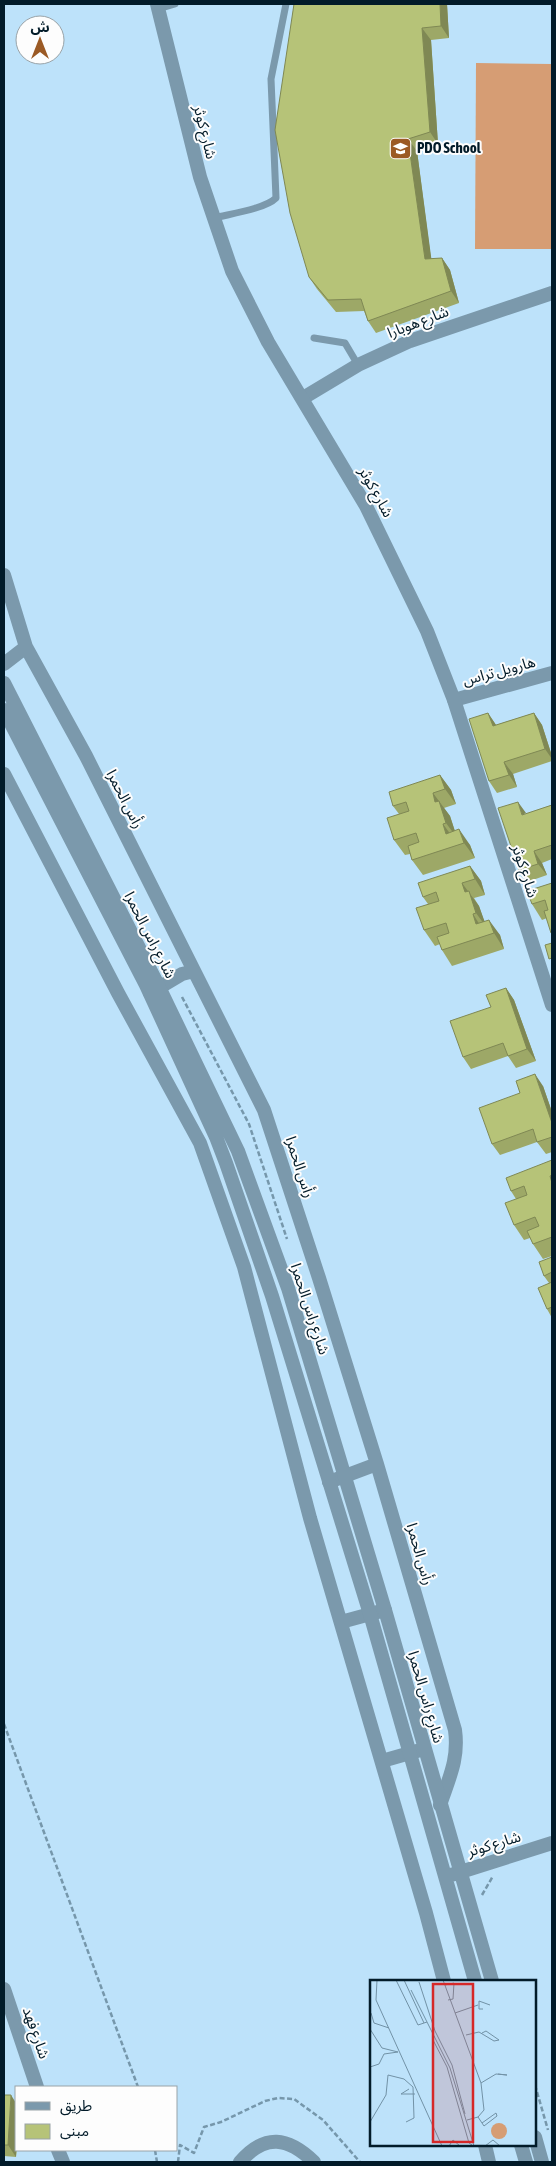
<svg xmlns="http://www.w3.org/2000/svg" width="556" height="2166" font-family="'Asap Condensed','Noto Sans Arabic',sans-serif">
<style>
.pitch{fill:#d69d74}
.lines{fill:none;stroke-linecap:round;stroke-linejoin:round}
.path{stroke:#7697ab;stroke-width:2.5;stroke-dasharray:5 2.5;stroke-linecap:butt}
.service{stroke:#7b99ac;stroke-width:7}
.minor{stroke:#7b99ac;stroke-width:14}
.tertiary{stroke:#7b99ac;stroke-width:14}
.wall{fill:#9da867}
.shaded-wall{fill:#7f8854}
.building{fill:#b6c378;stroke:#7f8854}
.labels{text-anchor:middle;stroke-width:4;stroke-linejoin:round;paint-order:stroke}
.street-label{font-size:15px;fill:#021b29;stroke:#fdfdfd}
.poi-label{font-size:15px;font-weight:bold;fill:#021b29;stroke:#fdfdfd;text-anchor:start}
.inset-road{fill:none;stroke:#7292a6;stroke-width:1}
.view{fill:#d62828;fill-opacity:0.15;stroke:#d62828;stroke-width:2.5}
.inset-edge{fill:none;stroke:#021b29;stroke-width:2.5}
</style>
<rect width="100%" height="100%" fill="#bde2fa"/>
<path class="pitch" d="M476 63 552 64V249H475Z"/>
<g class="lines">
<path class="path" d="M182 997 249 1124 287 1239
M4 1724 138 2087
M482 1895 493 1876
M535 2085 548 2130
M155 2150 157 2162
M178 2162 180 2145 194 2153 204 2127 221 2122 265 2101 278 2098 294 2099 323 2120 360 2162"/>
<path class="service" d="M158 9 175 4
M214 218C229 214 265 209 276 198L271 79 286 4
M314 338 345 343 358 365"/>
<path class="minor" d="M303 398 358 365 410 341 552 293
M4 575 26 647 86 756 264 1110 319 1278 377 1464 455 1730C459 1759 449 1778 440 1805
M4 664 26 647
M454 700 552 673
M4 774 118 993 200 1143 244 1267 310 1518 426 1913 444 1981
M150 993 182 974 194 971
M329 1482 377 1464
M341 1622 385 1610
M382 1761 424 1749
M485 2145 489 2162"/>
<path class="tertiary" d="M157 4 200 177 232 271 268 342 366 506 427 631 454 700 552 1005
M4 683 159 987 238 1151 288 1288 385 1610 492 1981
M4 710 146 985 216 1137 226 1163 272 1296 370 1614 475 1981
M451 1875 552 1843
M4 1989 37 2087
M535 2137 542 2162
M521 2145 526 2162
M58 2150 63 2162
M240 2162C265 2133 288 2137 314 2162"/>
</g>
<path class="wall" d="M294 4H447L449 38 431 40 438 144 417 151 431 259 442 258 450 270 459 303 376 333 368 321 364 311 336 312 317 289 309 277Z
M488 713 496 725 534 713 542 725 552 756V761L513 774 517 787 497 793 489 781Z
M440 775 451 790 456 804 444 808 450 816 455 831 470 845 475 858 423 875 412 860 410 854 405 855 394 840 399 814 393 806Z
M552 805V859L542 863 547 875 527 882 519 870 526 814Z
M470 866 481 881 485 895 474 898 479 906 484 921 500 935 504 949 452 966 442 950 440 944 435 946 424 930 428 904 423 897Z
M552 883V934L547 918 542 920 532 904Z
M506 988 514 1000 536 1061 516 1068 508 1056 471 1069 463 1057 491 1007Z
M543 1086 552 1112V1152L546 1154 537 1142 500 1155 492 1144Z
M552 1160V1256L543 1259 533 1244 530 1238 524 1240 514 1225 516 1199 511 1191Z
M552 1257V1318L547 1309 549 1283 544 1276Z
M4 2095 17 2150 16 2157 4 2156Z"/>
<path class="shaded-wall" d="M440 4H447L449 38 441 26Z
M422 28 431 40 438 144 430 132Z
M408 139 417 151 433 271 425 259Z
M442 258 450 270 459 303 451 291Z
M488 713 496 725 493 726Z
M534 713 542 725 552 756V759L545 749Z
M504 762 513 774 517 787 509 775Z
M440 775 451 790 456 804 445 789Z
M433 793 450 816 457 838 446 823 435 802Z
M518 802 526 813 522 815Z
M443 824 454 839 446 834Z
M459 829 470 845 475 858 464 843Z
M534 851 542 863 547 875 538 864Z
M470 866 481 881 485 895 475 879Z
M462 883 479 906 487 928 476 913 465 892Z
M473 914 483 930 476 924Z
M489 920 500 935 504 949 494 933Z
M506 988 514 1000 536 1061 527 1049Z
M535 1074 543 1086 552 1112V1123Z
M11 2095 16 2103V2157L8 2145Z"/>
<path class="building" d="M294 4H440L441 26 422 28 430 132 408 139 425 259 442 258 451 291 368 321 361 299 328 300 309 277 290 213 275 130Z
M488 713 493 726 534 713 545 749 504 762 509 775 489 781 469 719Z
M440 775 445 789 433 793 435 802 439 801 446 823 443 824 446 834 459 829 464 843 412 860 408 846 419 842 416 833 394 840 387 818 409 811 406 802 393 806 389 792Z
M518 802 522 815 552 805V845L534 851 538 864 519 870 498 808Z
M470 866 475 879 462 883 465 892 469 891 476 913 473 914 476 924 489 920 494 933 442 950 437 937 449 933 446 923 424 930 416 908 439 901 436 892 423 897 418 883Z
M552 883V933H551L544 911 548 910 545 900 532 904 527 891Z
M552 943V958L549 959 545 945Z
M506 988 527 1049 508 1056 503 1043 463 1057 450 1021 491 1007 486 995Z
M535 1074 552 1123V1137L537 1142 533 1129 492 1144 479 1108 520 1093 516 1081Z
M552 1160V1175L550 1176 552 1183V1237L533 1244 527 1231 539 1226 535 1217 514 1225 505 1203 527 1195 524 1186 511 1191 506 1178Z
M552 1257V1272L544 1276 539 1262Z
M552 1282V1307L547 1309 538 1288Z
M4 2095H11L8 2145H4Z"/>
<defs>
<symbol id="school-square" viewBox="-11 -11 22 22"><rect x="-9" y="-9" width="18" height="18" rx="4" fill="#9b5a25" stroke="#fdfdfd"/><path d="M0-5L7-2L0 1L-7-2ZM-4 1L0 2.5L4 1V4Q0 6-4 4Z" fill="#fff"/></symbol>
</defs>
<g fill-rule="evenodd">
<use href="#school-square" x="388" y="136" width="25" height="25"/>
</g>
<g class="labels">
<g class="street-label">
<text transform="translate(205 132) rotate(76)" y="5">شارع كوثر</text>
<text transform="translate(418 322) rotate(-21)" y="5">شارع هوبارا</text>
<text transform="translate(376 492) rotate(61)" y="5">شارع كوثر</text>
<text transform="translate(499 671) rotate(-15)" y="5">هارويل تراس</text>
<text transform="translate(125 799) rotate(63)" y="5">رأس الحمرا</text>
<text transform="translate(525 871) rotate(72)" y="5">شارع كوثر</text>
<text transform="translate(150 935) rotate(63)" y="5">شارع راس الحمرا</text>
<text transform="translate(300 1167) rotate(72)" y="5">رأس الحمرا</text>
<text transform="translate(310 1309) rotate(72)" y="5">شارع راس الحمرا</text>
<text transform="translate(420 1554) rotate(74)" y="5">رأس الحمرا</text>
<text transform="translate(426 1697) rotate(74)" y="5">شارع راس الحمرا</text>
<text transform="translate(494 1844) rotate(-17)" y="5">شارع كوثر</text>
<text transform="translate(36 2033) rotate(71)" y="5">شارع فهد</text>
</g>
<g class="poi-label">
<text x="417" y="153">PDO School</text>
</g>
</g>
<g transform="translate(370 1980)">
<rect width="166" height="166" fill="#bde2fa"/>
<path d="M121 151a8 8 0 1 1 16 0a8 8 0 1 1-16 0Z" fill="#d69d74"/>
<path class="inset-road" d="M7 0 6 20 72 166M26 0 48 45 57 42M34 0 54 43M73 0 111 103 114 130 108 137 97 140M49 2 65 51 82 85 95 134M75 5 84 3 83 19 78 20M41 10 80 88 104 166M113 29H109V21L120 25M1 33 4 43 19 48M85 33 108 25M0 49 12 68 28 72M96 55 109 52 124 61 129 60 116 51 112 53M64 56 63 60 77 87 99 163 102 165M0 87 9 84 14 74 28 72M111 103 126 94 137 95 128 94M39 109 31 114H45M108 137 114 146 127 136 126 133M0 142 16 115 18 95 34 99 43 107 44 138 36 142M112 143 126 133M79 166 83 160 90 166M115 166 123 160 130 166"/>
<path class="view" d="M63 4H103V162H63Z"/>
<rect width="166" height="166" class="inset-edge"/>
</g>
<rect width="556" height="2166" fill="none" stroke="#021b29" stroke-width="10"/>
<rect x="15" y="2086" width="162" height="65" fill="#fdfdfd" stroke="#99a3a8"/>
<rect x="25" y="2102" width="25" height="8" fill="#7b99ac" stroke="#99a3a8"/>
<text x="60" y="2111" font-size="15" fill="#021b29">طريق</text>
<rect x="25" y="2124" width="25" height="15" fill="#b6c378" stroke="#99a3a8"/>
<text x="60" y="2136" font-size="15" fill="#021b29">مبنى</text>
<g transform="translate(40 40)"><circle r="24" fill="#fdfdfd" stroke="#99a3a8"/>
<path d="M0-4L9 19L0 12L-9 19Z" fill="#9b5a25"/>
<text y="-8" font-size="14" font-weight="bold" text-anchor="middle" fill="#021b29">ش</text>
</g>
</svg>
